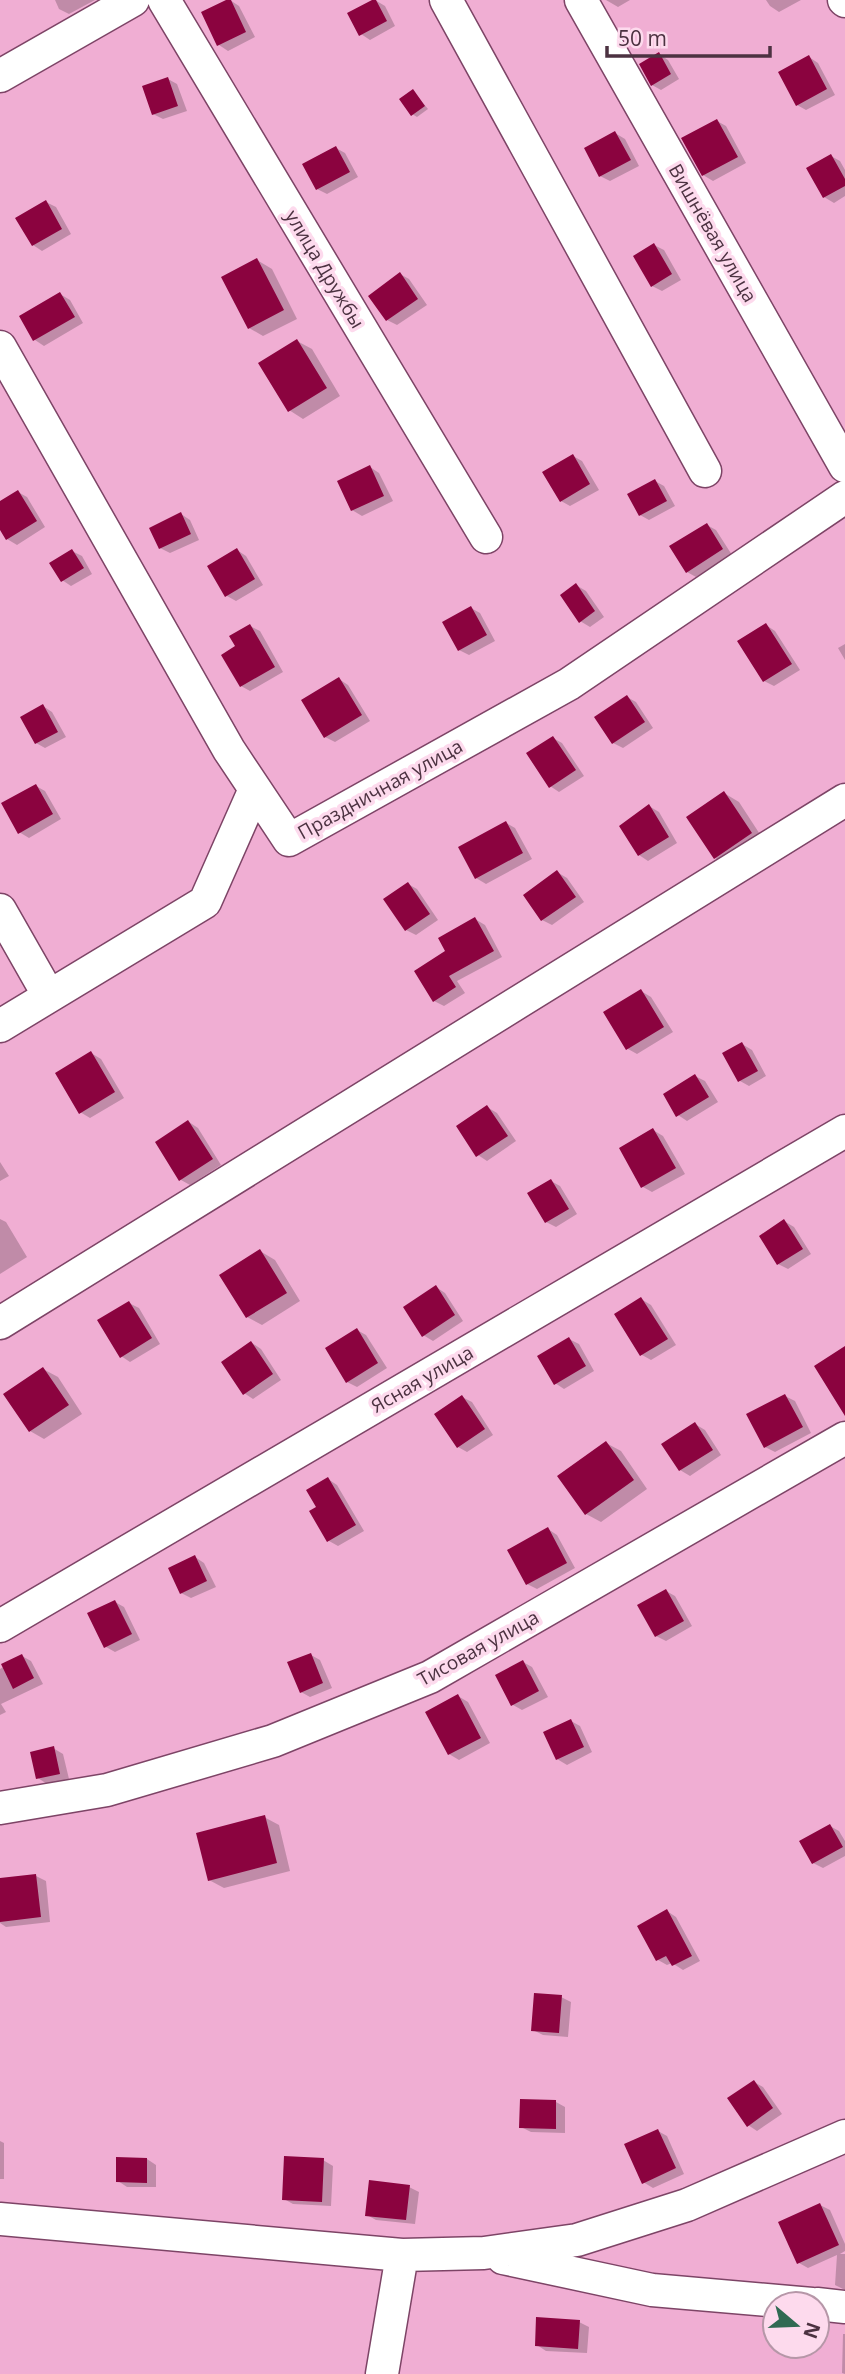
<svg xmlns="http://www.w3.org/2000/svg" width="845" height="2374" font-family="'Open Sans',sans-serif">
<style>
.shadow{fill:#0003}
.building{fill:#8b033f}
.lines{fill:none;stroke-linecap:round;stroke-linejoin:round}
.minor-casing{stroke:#7d4466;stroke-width:35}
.minor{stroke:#fff;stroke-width:32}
.labels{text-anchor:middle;stroke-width:7;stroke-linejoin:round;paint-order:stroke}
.street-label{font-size:19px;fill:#4c3241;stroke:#fddaed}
</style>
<rect width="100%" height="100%" fill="#f0aed3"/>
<path class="shadow" d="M55 0H95L69 14 59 9Z
M230 0 239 6 255 37 228 51 219 45Z
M375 0 385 6 395 26 370 40 361 34Z
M606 0H630L618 7Z
M766 0H801L779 12 770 6Z
M659 54 668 60 679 79 661 90 652 85Z
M809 57 818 63 835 95 806 110 797 105Z
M168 79 177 84 187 111 163 119 153 114Z
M413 91 428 109 417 117 412 114Z
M717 121 726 126 746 163 713 181 703 175Z
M615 133 625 139 639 166 610 181 600 176Z
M336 148 345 153 358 177 327 194 317 189Z
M831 156 840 161 845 170V196L834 203 824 197Z
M46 202 56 207 71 234 42 251 33 245Z
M654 245 664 250 681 280 662 291 652 286Z
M257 260 272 269 297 319 263 336 249 328Z
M400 274 409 279 427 305 397 325 387 320Z
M60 294 70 300 83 323 44 346 35 340 21 317Z
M297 341 312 349 340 396 303 419 289 410Z
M573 456 582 461 599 490 570 506 561 501Z
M370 467 379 473 393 501 362 516 352 510Z
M655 481 664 486 675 506 649 520 640 515Z
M18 492 27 497 45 527 17 545 7 539 0 527V503Z
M181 514 190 520 199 540 170 553 160 548Z
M707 525 716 530 732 555 696 577 687 572Z
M237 550 246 556 263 585 236 601 227 596Z
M72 551 82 556 92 574 71 586 62 580Z
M576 585 586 591 604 617 590 627 580 621Z
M471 608 480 613 495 641 469 655 459 650Z
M766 625 775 631 800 670 774 686 764 681Z
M250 626 260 631 283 672 250 691 241 686 238 647Z
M845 644V660L838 648Z
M339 679 348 685 370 721 335 742 325 737Z
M627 697 636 702 653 728 623 748 613 743Z
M43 706 52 712 66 737 45 748 36 743Z
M553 738 562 743 584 776 559 792 550 786Z
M36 786 45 791 61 819 29 838 19 832Z
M724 793 739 802 765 842 729 866 715 858Z
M649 806 659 812 677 843 648 861 639 855Z
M506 823 515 828 532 859 486 884 476 878Z
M557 872 567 878 584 902 552 925 542 920Z
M408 884 417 889 438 920 416 935 406 930Z
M475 919 485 925 502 957 457 981 465 993 444 1006 434 1001 447 952Z
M641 991 651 997 673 1032 637 1054 628 1049Z
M742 1044 752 1050 766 1076 749 1086 740 1081Z
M91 1053 101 1059 124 1098 90 1118 80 1112Z
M695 1076 705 1081 718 1102 687 1121 678 1115Z
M487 1107 497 1113 516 1141 487 1161 478 1155Z
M189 1122 198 1128 221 1165 190 1185 181 1180Z
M653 1130 663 1136 685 1174 652 1192 643 1187Z
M0 1162 9 1176 0 1181Z
M551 1181 560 1186 577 1214 556 1227 546 1222Z
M0 1219 6 1222 27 1257 0 1274Z
M784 1221 794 1227 811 1254 788 1269 778 1264Z
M260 1251 275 1260 300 1301 262 1325 247 1317Z
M436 1287 445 1293 463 1321 433 1341 423 1335Z
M641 1299 651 1305 676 1345 651 1360 642 1355Z
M129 1303 139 1308 160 1344 130 1362 121 1356Z
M357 1330 366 1335 387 1368 357 1387 347 1382Z
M569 1339 579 1344 594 1371 564 1389 555 1383Z
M252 1343 261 1349 281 1380 253 1399 244 1393Z
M43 1369 58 1377 82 1414 44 1439 30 1431Z
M785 1396 795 1401 811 1433 775 1452 765 1447Z
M462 1397 472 1402 493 1435 467 1452 458 1447Z
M695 1424 705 1430 721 1455 690 1476 680 1470Z
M606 1443 621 1451 647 1489 601 1522 586 1514Z
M328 1479 337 1485 364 1531 338 1546 329 1541 319 1507Z
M548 1529 557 1535 575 1568 537 1589 527 1584Z
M195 1557 204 1563 216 1587 191 1598 181 1593Z
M666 1591 675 1596 692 1626 666 1641 656 1636Z
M115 1602 124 1607 140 1640 115 1652 106 1647Z
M311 1655 320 1660 332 1688 310 1697 301 1692Z
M22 1656 31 1661 43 1684 1 1704 6 1712 0 1715V1669Z
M523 1662 532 1667 548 1697 522 1710 513 1705Z
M458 1696 468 1702 490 1743 459 1760 449 1754Z
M571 1721 580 1726 592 1752 567 1765 557 1759Z
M53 1748 63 1754 69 1779 47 1784 38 1778Z
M264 1817 279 1825 290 1871 224 1888 209 1880Z
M830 1826 839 1831 845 1841V1856L823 1868 813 1863Z
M36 1876 46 1881 50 1922 6 1927 0 1923V1880Z
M667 1911 676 1917 700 1961 683 1970 672 1963 667 1965 658 1960Z
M561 1997 571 2002 568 2037 543 2035 533 2030Z
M754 2082 763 2087 782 2114 757 2131 748 2125Z
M556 2102 565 2107V2133L531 2132 521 2127Z
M658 2131 667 2136 684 2174 653 2188 643 2182Z
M0 2141 4 2143V2179H0Z
M147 2159 156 2165V2187H127L118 2181Z
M323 2160 333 2166 331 2206 293 2204 284 2199Z
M409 2187 419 2192 415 2224 376 2220 367 2215Z
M820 2205 830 2210 845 2244V2251L840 2254H845V2290L835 2285 837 2255 808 2268 799 2263Z
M579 2322 589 2327 587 2353 546 2351 537 2345Z
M843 2334H845V2374L842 2373Z"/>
<path class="building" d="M226 0H231L246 32 217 46 201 12Z
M372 0H376L387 21 359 36 347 13Z
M659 52 671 74 651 86 639 64Z
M809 55 827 89 796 106 778 72Z
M168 77 178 106 152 115 142 86Z
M413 89 425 106 411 116 399 99Z
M717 119 738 157 702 176 681 138Z
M615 131 631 160 599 177 584 148Z
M336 146 350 172 316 190 302 164Z
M831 154 845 179V186L823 198 806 168Z
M46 200 62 229 32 246 15 218Z
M654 243 672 274 651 287 633 256Z
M257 258 284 310 248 329 221 277Z
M400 272 418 299 386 321 368 296Z
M60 292 75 317 33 341 19 316Z
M297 339 327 388 288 412 258 363Z
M573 454 590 484 560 502 542 472Z
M370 465 384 496 351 511 337 481Z
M655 479 667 501 639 516 627 494Z
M18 490 37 521 6 540 0 530V501Z
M181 512 191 534 159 549 149 528Z
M707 523 723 549 686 573 669 546Z
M237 548 255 579 225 597 207 566Z
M72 549 84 568 61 582 49 563Z
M576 583 595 611 579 623 560 595Z
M471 606 487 635 458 651 442 622Z
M766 623 792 664 763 682 737 641Z
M250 624 275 667 240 687 221 655 235 646 229 636Z
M339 677 362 715 324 738 301 700Z
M627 695 645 722 612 744 594 717Z
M43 704 58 732 35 744 20 717Z
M553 736 576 770 549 788 526 753Z
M36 784 53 814 18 834 1 803Z
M724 791 752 833 714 859 686 817Z
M649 804 669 837 638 856 619 826Z
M506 821 523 853 475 879 458 847Z
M557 870 576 897 541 921 523 895Z
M408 882 430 914 405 931 383 899Z
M475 917 494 951 449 976 456 987 433 1002 414 971 445 951 438 938Z
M641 989 664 1027 626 1050 603 1012Z
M742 1042 758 1071 738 1082 722 1053Z
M91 1051 115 1092 79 1114 55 1073Z
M695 1074 709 1097 676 1117 663 1094Z
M487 1105 508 1136 476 1157 456 1126Z
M188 1120 213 1159 179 1181 155 1142Z
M653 1128 676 1168 641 1188 619 1148Z
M551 1179 569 1209 545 1223 527 1193Z
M784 1219 803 1249 777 1265 759 1236Z
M260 1249 287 1293 246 1318 219 1275Z
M436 1285 455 1315 422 1337 403 1307Z
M641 1297 668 1339 640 1356 614 1314Z
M129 1301 152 1338 120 1358 97 1320Z
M357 1328 378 1363 346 1383 325 1348Z
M569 1337 586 1366 554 1385 537 1356Z
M251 1341 273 1374 243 1395 221 1362Z
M845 1346V1416L814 1366Z
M43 1367 69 1405 29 1432 3 1394Z
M785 1394 803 1427 764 1448 746 1414Z
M462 1395 485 1429 457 1448 434 1414Z
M695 1422 713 1450 679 1471 661 1444Z
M606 1441 634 1480 585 1515 557 1476Z
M328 1477 356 1525 327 1542 309 1511 316 1507 306 1490Z
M548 1527 567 1563 526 1585 507 1550Z
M195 1555 207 1581 180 1594 168 1568Z
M666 1589 684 1621 655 1637 637 1605Z
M115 1600 132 1634 104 1648 87 1613Z
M311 1653 323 1683 300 1693 287 1662Z
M22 1654 34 1678 13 1689 1 1664Z
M523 1660 539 1691 511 1706 495 1675Z
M458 1694 481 1738 448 1755 425 1712Z
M571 1719 584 1747 556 1760 543 1732Z
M54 1746 60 1774 36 1779 30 1752Z
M265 1815 277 1863 208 1881 196 1833Z
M830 1824 843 1847 812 1864 799 1841Z
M36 1874 41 1917 0 1922V1878Z
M667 1909 692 1956 672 1966 666 1956 656 1961 637 1926Z
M534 1993 562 1995 559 2033 531 2031Z
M754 2080 773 2108 747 2127 727 2098Z
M520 2099 556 2100V2129L519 2128Z
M658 2129 676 2168 642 2184 624 2144Z
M284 2156 324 2158 322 2202 282 2200Z
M116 2157 147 2158V2183L116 2182Z
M369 2180 410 2185 406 2220 365 2216Z
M820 2203 839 2245 797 2264 778 2222Z
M536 2317 580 2320 578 2349 535 2346Z"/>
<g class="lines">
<defs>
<path id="minor" d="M164 0 486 537
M446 0 705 471
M581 0 845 466
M844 0 845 1
M0 76 133 0
M0 347 229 750 289 840 569 684 845 497
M0 910 49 996
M0 1026 205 902 255 789
M0 1323 845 800
M0 1626 845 1131
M0 1808 107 1790 273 1741 430 1677 845 1438
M0 2219 402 2255
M503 2258 652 2290 812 2304
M817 2304 845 2307
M382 2374 402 2255 484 2253 577 2240 687 2205 845 2136"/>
</defs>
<use href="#minor" class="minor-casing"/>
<use href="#minor" class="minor"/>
</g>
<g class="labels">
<g class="street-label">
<text transform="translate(713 233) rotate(60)" y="7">Вишнёвая улица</text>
<text transform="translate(325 269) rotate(59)" y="7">улица Дружбы</text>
<text transform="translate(380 789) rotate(-29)" y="7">Праздничная улица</text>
<text transform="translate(422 1379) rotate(-30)" y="7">Ясная улица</text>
<text transform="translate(478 1648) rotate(-29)" y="7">Тисовая улица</text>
</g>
</g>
<g transform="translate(796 2325) rotate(109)"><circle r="33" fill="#fddaed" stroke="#b697a8" stroke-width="2"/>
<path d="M0-5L12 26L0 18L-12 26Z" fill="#306a52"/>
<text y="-10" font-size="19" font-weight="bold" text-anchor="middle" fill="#4c3241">N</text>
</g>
<path d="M607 46v10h163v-10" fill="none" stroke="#4c3241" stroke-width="3.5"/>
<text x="618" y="46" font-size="21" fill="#4c3241" stroke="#fddaed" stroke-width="5" paint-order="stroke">50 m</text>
</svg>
